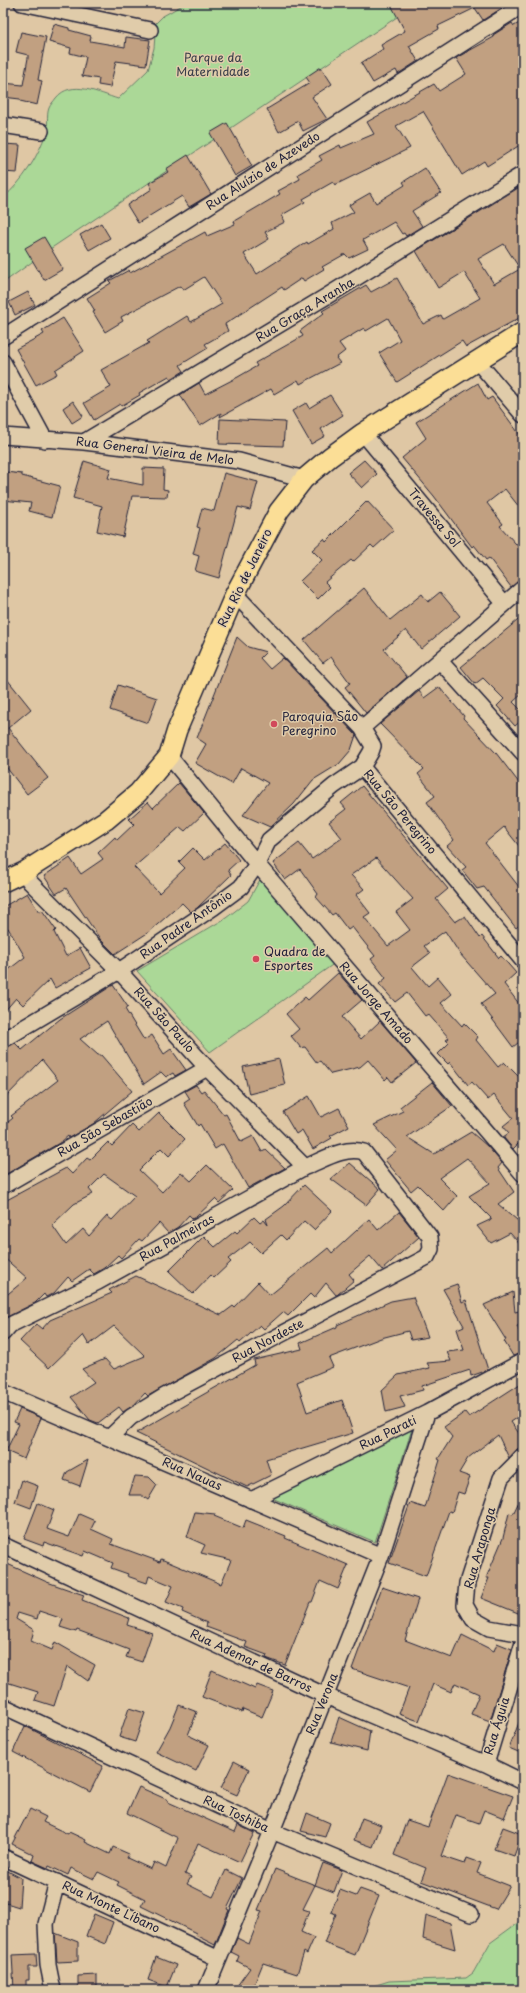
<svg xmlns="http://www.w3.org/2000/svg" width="526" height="1993" font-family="'Playpen Sans',sans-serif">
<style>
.green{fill:#abd897;stroke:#667d69}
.building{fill:#c1a081;stroke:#22223b;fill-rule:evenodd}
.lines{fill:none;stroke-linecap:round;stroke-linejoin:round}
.minor-casing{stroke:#22223b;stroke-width:18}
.major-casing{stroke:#22223b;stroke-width:22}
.minor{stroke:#e0ccaa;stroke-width:15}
.major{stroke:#fbde96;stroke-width:19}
.poi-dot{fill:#d1495b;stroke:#e0ccaa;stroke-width:1.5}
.labels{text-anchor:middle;stroke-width:3;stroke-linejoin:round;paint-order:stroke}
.park-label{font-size:12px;fill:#373d49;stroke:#e0ccaa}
.street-label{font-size:12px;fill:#22223b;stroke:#e0ccaa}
.poi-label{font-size:12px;fill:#22223b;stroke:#e0ccaa;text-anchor:start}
</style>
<rect width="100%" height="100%" fill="#dfc7a4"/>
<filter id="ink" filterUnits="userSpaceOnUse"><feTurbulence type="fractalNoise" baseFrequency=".025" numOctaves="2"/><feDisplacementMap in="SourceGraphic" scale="8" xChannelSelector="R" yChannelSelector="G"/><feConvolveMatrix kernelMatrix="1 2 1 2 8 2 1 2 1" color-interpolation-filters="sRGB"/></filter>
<g filter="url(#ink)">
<path class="green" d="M186 3H418L50 249 3 283V198C22 182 39 156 46 132 49 125 46 116 49 108 50 105 54 101 56 98 71 79 99 93 118 99L148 70 154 48 156 23 163 16Z
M262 876 335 963 210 1052 137 971 226 918 248 901Z
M412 1429 375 1542 272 1498Z
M523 1919V1990H360L389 1981 466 1978 473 1973 490 1943Z"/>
<path class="building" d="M390 3H499L502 8 483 20 475 8 438 26 439 29 409 46 418 61 398 74 396 70 373 83 361 63 383 49 381 45 405 31Z
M523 21V143L487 166 484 161 462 175 423 111 396 126 410 148 335 185 333 182 303 199 305 202 282 215 285 222 265 232 269 239 244 254 257 274 307 242 308 244 334 229 332 223 354 212 349 205 370 193 376 203 405 185 403 182 425 168 441 193 412 211 422 226 406 236 404 233 402 234 394 222 363 240 368 249 349 258 345 254 322 267 324 269 304 281 302 278 284 290 282 287 225 324 228 331 205 344 208 348 180 365 184 371 171 379 169 376 139 393 140 395 121 406 120 404 94 420 84 403 111 387 101 370 149 343 147 341 187 316 191 322 222 304 204 277 183 290 180 286 121 317 123 321 105 332 93 312 95 311 87 298 111 283 109 281 129 270 130 273 205 232 207 236 235 224 234 221 280 194 278 191 300 179 298 174 322 160 319 156 340 145 341 148 374 134 367 122 434 84 439 91 466 74 456 58 494 37 493 35 512 23 514 26Z
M54 24 69 28V30L91 36 90 41 125 47 126 37 150 40 146 65 116 61 110 87 98 85 99 79 82 76 86 57 70 53 71 48 49 42Z
M21 32 46 37 38 80 42 81 37 105 20 101V99L3 97V83L23 85 28 58V55L16 52Z
M321 67 332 84 312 97 327 119 303 131 298 121 279 132 267 109 310 83 306 77Z
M227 123 252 166 235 176 210 133Z
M3 144 20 145 17 173 3 172Z
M188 155 211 194 189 207 182 196 138 223 127 205 152 189 149 183 168 172 166 169Z
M523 185V316L466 347 462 341 397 382 379 353 400 340 388 318 366 331 364 328 339 343 345 351 336 358 340 363 300 384 298 380 274 394 271 389 220 417 221 413 200 426 180 395 199 383 205 394 238 377 257 366 255 363 303 336 300 331 324 313 322 311 366 285 371 292 397 278 423 324 441 315 443 319 480 298 464 272 438 288 416 251ZM504 244 520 269 494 284 478 259Z
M101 223 110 238 89 250 80 235Z
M44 237 63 269 44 280 25 248Z
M28 292 35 305 15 315 9 302Z
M63 318 84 351 55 370 57 374 36 385 16 349 44 334 42 331Z
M478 383 487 400 492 397 523 439V512L505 489 487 503 503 524 500 526 523 552V579L511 587 489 558 486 560 474 545 472 547 434 496 402 458 426 438 416 422Z
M330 395 343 415 321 429 325 436 311 444 292 411 306 403 309 408Z
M73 401 83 416 72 423 63 408Z
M220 419 285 422 283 446 219 444Z
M364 460 377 474 362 488 348 473Z
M84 461 111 469 108 478 143 485V468L164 469 163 489 168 490 167 497 132 496 123 537 97 531 102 506 73 498Z
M6 472 22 474V476L60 486 52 517 29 511 31 503 3 500Z
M224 473 258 482 250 510 238 507 219 578 195 571 199 556 193 554 200 528 197 527 202 508 214 511Z
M367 501 394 530 374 548 371 545 353 562 351 560 325 582 330 587 318 599 300 581 322 560 312 550 324 539 326 542Z
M364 588 390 620 422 594 428 602 440 592 460 616 421 649 406 630 384 649 407 677 366 713 345 687 350 683 331 657 323 663 304 640Z
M523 616V693L513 702 523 712V719L515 726 497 706 504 699 483 678 475 684 461 667Z
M237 637 248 647 266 652 260 658 270 669 283 658 356 735 351 750 339 764 313 780 294 804 270 827 243 815 268 783 241 768 232 784 195 763 206 744 197 738Z
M3 674 31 709 8 728 48 778 27 794 3 763Z
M118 685 157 698 148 723 110 710Z
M439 687 464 716 463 718 496 753 523 788V851L504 827 485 843 523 892V922L516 928 484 887 477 889 462 870 466 867 447 846 454 840 427 802 435 796 418 774 424 769 380 724 419 691 424 698Z
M179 783 204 813 185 831 180 827 134 867 159 893 185 868 179 862 193 848 205 860 225 843 239 860 228 870 231 875 196 909 191 912 182 903 149 932 115 954 100 939 66 888 56 894 44 876 70 858 81 874 103 859 98 853 115 837 117 840 134 824 129 819 148 802 153 808Z
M362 786 448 889 436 899 455 922 465 916 480 938 482 936 499 958 501 956 516 973 504 984 523 1009V1039L513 1047 481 1004 495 994 460 954 445 931 424 946 430 953 412 967 428 986 438 977 452 994 441 1003 462 1026 464 1023 478 1037 476 1040 498 1067 504 1062 523 1081V1150L518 1144 513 1149 503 1137 509 1133 503 1126 513 1118 494 1095 488 1100 472 1082 468 1085 450 1062 448 1064 438 1054 449 1043 446 1040 449 1038 428 1014 425 1016 407 993 395 1002 379 984 386 978 371 959 375 956 352 927 348 930 335 913 332 915 316 897 318 894 300 869 285 880 273 863 299 843 312 859 342 838 329 822 346 809 341 803ZM376 858 413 899 396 912 410 930 388 946 364 917 370 913 356 895 364 889 351 875Z
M27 893 39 912 42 910 56 930 54 932 66 956 80 948 91 968 55 988 50 979 23 1005 16 998 3 1013V974L25 957 8 928 3 931V907Z
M338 973 362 1000 342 1017 361 1039 380 1021 416 1063 392 1082 388 1077 385 1080 368 1060 360 1067 331 1074 320 1061 317 1063 305 1047 301 1048 291 1036 299 1029 286 1014 305 997 308 1000Z
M113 985 128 1007 125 1009 144 1040 152 1035 164 1054 171 1049 186 1070 175 1076 173 1073 166 1077 161 1072 144 1084 107 1021 80 1039 98 1055H101L132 1091 93 1124 69 1138 68 1136 61 1142 3 1176V1126L13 1118 11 1116 58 1080 42 1060 3 1100V1049L15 1043 22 1050 60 1019Z
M279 1059 285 1085 249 1094 243 1067Z
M432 1082 452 1106 407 1137 434 1154 471 1132 487 1146 502 1163 498 1168 514 1192 498 1204 523 1225V1248L510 1233 491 1243 477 1226 492 1219 469 1196 490 1183 467 1158 439 1178 457 1196 444 1211 418 1185 411 1191 385 1160 397 1150 374 1125 403 1111 400 1107Z
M196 1085 201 1092 204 1090 224 1115 226 1114 241 1142 253 1136 262 1152 266 1150 285 1168 248 1188 223 1144 215 1149 200 1124 198 1126 184 1103 190 1099 185 1091Z
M309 1096 321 1117 339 1108 349 1126 330 1136 332 1138 313 1149 302 1130 296 1134 283 1112Z
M159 1113 185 1139 169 1156 161 1148 139 1170 162 1192 181 1172 191 1181 207 1165 233 1190 219 1203 215 1199 196 1217 193 1219 189 1215 178 1227 168 1233 159 1223 142 1241 139 1239 121 1258 118 1255 104 1268 94 1274 89 1269 72 1281 68 1277 54 1293 46 1297 44 1294 35 1303 3 1319V1298L27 1278 3 1257V1202L66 1168 72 1174 87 1158 90 1160 108 1142 112 1146 132 1125 139 1132ZM104 1174 135 1196 112 1220 107 1216 89 1236 83 1229 66 1245 52 1225 74 1204 93 1194 89 1189Z
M350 1163 380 1189 366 1205 331 1179Z
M304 1185 332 1211 314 1230 304 1221 286 1240 281 1235 261 1253 250 1242 228 1259 231 1262 214 1278 211 1275 193 1294 169 1271 204 1236 215 1247 235 1231 237 1233 254 1217 260 1223 264 1220 268 1225 266 1219 284 1206Z
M399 1212 419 1237 382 1270 370 1256 349 1274 354 1280 337 1295H336L326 1283 314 1298 310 1294 288 1316 283 1312 264 1329 260 1325 240 1343 238 1340 216 1358 148 1396 145 1393 134 1405 123 1412 119 1407 98 1423 90 1420 71 1397 94 1382 82 1369 105 1359 114 1369 145 1356 114 1326 89 1345 83 1335 49 1368 20 1341 36 1324 42 1329 50 1320 112 1293 109 1290 136 1276 221 1315 233 1306 234 1307 258 1282 270 1295 328 1248 332 1253 369 1219 378 1230Z
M457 1284 462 1302 466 1300 488 1370 471 1376 470 1370 422 1386 423 1390 400 1396 405 1407 386 1412 382 1390 398 1375 430 1368 427 1363 451 1361 447 1352 464 1350 457 1329 464 1326 443 1289Z
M513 1292 515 1312 523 1310V1324L517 1326 523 1340V1352L513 1356 504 1341 506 1340 484 1305Z
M413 1297 428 1337 411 1340 408 1331 381 1338 329 1358 333 1367 297 1382 307 1412 342 1400 353 1433 266 1459 271 1475 247 1487 136 1433 255 1365 254 1360 302 1349 300 1343 337 1327V1325L391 1301Z
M523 1382V1414L511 1422 523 1439V1447L517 1449 509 1458 498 1435 468 1458 459 1473 470 1477 464 1494 458 1492 452 1512 449 1511 426 1576 389 1563 410 1503 425 1508 440 1460 438 1459 452 1437 444 1427 465 1412 469 1417Z
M20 1409 41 1418 24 1459 6 1451 19 1424 14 1422Z
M88 1460 80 1486 64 1480 67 1472Z
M135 1476 149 1477 157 1485 148 1500 141 1495H129Z
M22 1480 38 1486 31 1508 15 1502Z
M523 1493V1615L481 1598 489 1578H486L503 1538 509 1513 513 1514Z
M38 1503 54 1510 47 1529 69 1537 79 1514 95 1521 91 1529 113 1539 111 1544 160 1562 161 1559 221 1584 231 1560 201 1553 205 1545 187 1537 195 1512 215 1514 214 1516 243 1528 246 1520 286 1536 285 1538 348 1565 338 1589 320 1581 312 1602H310L285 1665 266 1658 267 1655 245 1647 247 1642 206 1627 207 1623 182 1612 183 1609 166 1602 173 1586 149 1576 147 1583 127 1576 128 1574 111 1568 113 1563 85 1551 83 1556 44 1542 43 1546 24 1539Z
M3 1562 47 1582 84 1595 82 1600 129 1618 127 1625 152 1633 142 1662 126 1657 129 1650 77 1630 76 1632 60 1627 63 1619 39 1611 37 1619 18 1613 16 1619 34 1630 31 1641 52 1650 55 1642 95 1665 88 1681 67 1666 54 1706 35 1700 38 1692 3 1681Z
M382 1587 418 1599 405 1640 452 1658 462 1635 494 1651 497 1643 512 1649 490 1721 471 1714 479 1694 455 1683 451 1692 433 1684 419 1721 399 1714 409 1688 352 1669Z
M212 1670 255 1689 257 1685 273 1691 262 1717 243 1709 242 1712 202 1697Z
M179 1705 197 1712 188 1735 209 1745 196 1771 156 1752 170 1727Z
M129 1708 145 1713 135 1742 119 1737Z
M522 1715H523V1754L509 1748Z
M339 1717 370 1731 367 1751 331 1742Z
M25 1726 103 1766 90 1792 13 1752Z
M234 1761 249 1769 237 1795 221 1788Z
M448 1773 513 1796 504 1818 484 1810 479 1823 456 1815 441 1856 465 1864 467 1858 481 1863 477 1873 510 1886 496 1909 421 1881 426 1868 394 1855 407 1820 428 1827Z
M139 1787 168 1800V1802L235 1832 238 1825 254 1833 240 1862 198 1843 185 1874 191 1877 187 1884 213 1897 226 1870 242 1878 227 1909 229 1910 215 1945 195 1935 196 1933 141 1906 145 1899 117 1885 119 1882 98 1872 94 1879 71 1868 68 1875 49 1866 48 1868 32 1861 34 1855 12 1844 30 1809 46 1817 43 1822 68 1834 69 1832 86 1840 85 1842 110 1854 113 1847 129 1854 127 1858 151 1869 154 1862 166 1868 178 1838 127 1813Z
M307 1813 330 1823 325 1837 301 1831Z
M362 1818 381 1825 373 1847 354 1840Z
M503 1827 522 1834 514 1856 494 1849Z
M323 1863 342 1870 334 1892 315 1885Z
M4 1869 21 1878 19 1907 3 1902Z
M275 1869 315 1885 303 1909 309 1911 301 1932 314 1938 307 1954 304 1952 297 1974 263 1963 252 1990H234L250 1968 237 1961 239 1956 231 1952 237 1938 249 1944 262 1911 258 1910Z
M360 1889 379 1896 355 1955 324 1943 336 1914 331 1912 340 1890 356 1896Z
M94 1914 113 1922 105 1944 86 1936Z
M426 1915 450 1923 455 1949 423 1939Z
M55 1933 78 1942V1961L57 1962Z
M36 1954 37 1967H29V1980H26V1990H14L12 1955Z
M156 1957 176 1965 167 1987 148 1980Z
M97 1975V1990H78V1976Z"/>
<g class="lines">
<defs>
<path id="minor" d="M22 3 150 30
M3 125 41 131
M3 337 523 5
M477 361 523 415
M3 362 45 440
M363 433 504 603
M3 436 84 442 239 461 304 479
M84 442 327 296 523 174
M235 594 362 728 373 746 371 752 362 767 523 961
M440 661 523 753
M362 728 523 588
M169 756 257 864 523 1174
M24 872 30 882 119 971 207 1068 305 1167
M3 1040 119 971 214 907 241 887 257 864 269 840 334 786 362 767
M3 1186 207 1068
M3 1333 10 1325 98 1282 305 1167C323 1160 344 1146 364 1152L430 1237 431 1249 427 1257 165 1396 131 1417 109 1438
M3 1392 381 1556
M523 1456 501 1478 467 1583 465 1605 473 1619 489 1628 523 1634
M251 1500 427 1413 523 1361
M3 1545 326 1696 486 1764 523 1782
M3 1706 272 1831 471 1914
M486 1764 523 1643
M3 1857 219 1959
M53 1990 48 1965 46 1924 57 1882
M206 1990 272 1831 381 1556 427 1413"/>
<path id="major" d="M3 882 24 872 106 820 138 793 169 756 177 730 235 594 279 511 304 479 330 457 363 433 523 332"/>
</defs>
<use href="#minor" class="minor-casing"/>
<use href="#major" class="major-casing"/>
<use href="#minor" class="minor"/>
<use href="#major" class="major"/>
</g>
</g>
<g class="poi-dot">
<circle cx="274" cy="724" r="4"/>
<circle cx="256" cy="959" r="4"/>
</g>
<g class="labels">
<g class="park-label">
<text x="213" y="62">Parque da<tspan x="213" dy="14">Maternidade</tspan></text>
</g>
<g class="street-label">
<text transform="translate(263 171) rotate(-33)" y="4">Rua Aluízio de Azevedo</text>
<text transform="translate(305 310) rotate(-31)" y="4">Rua Graça Aranha</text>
<text transform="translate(155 451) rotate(7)" y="4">Rua General Vieira de Melo</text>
<text transform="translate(434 518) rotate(50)" y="4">Travessa Sol</text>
<text transform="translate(245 578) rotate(-64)" y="4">Rua Rio de Janeiro</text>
<text transform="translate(400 812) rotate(50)" y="4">Rua São Peregrino</text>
<text transform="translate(186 925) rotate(-35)" y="4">Rua Padre Antônio</text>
<text transform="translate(376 1003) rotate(49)" y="4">Rua Jorge Amado</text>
<text transform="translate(164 1020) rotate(48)" y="4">Rua São Paulo</text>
<text transform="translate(105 1127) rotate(-30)" y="4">Rua São Sebastião</text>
<text transform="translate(177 1238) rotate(-29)" y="4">Rua Palmeiras</text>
<text transform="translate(268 1341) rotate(-28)" y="4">Rua Nordeste</text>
<text transform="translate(388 1433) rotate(-26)" y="4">Rua Parati</text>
<text transform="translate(192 1474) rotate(24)" y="4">Rua Nauas</text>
<text transform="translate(480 1548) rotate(-74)" y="4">Rua Araponga</text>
<text transform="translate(251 1661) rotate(25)" y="4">Rua Ademar de Barros</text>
<text transform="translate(322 1704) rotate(-68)" y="4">Rua Verona</text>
<text transform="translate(497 1726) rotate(-73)" y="4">Rua Águia</text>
<text transform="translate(236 1814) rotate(25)" y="4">Rua Toshiba</text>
<text transform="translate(111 1907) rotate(25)" y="4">Rua Monte Líbano</text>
</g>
<g class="poi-label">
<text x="282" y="721">Paroquia São<tspan x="282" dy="14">Peregrino</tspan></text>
<text x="264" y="956">Quadra de<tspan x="264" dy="14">Esportes</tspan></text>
</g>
</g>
<rect width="526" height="1993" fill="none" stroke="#e0ccaa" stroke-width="16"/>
<rect x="8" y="8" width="510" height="1977" fill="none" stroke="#22223b" stroke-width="1.5" filter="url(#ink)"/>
</svg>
